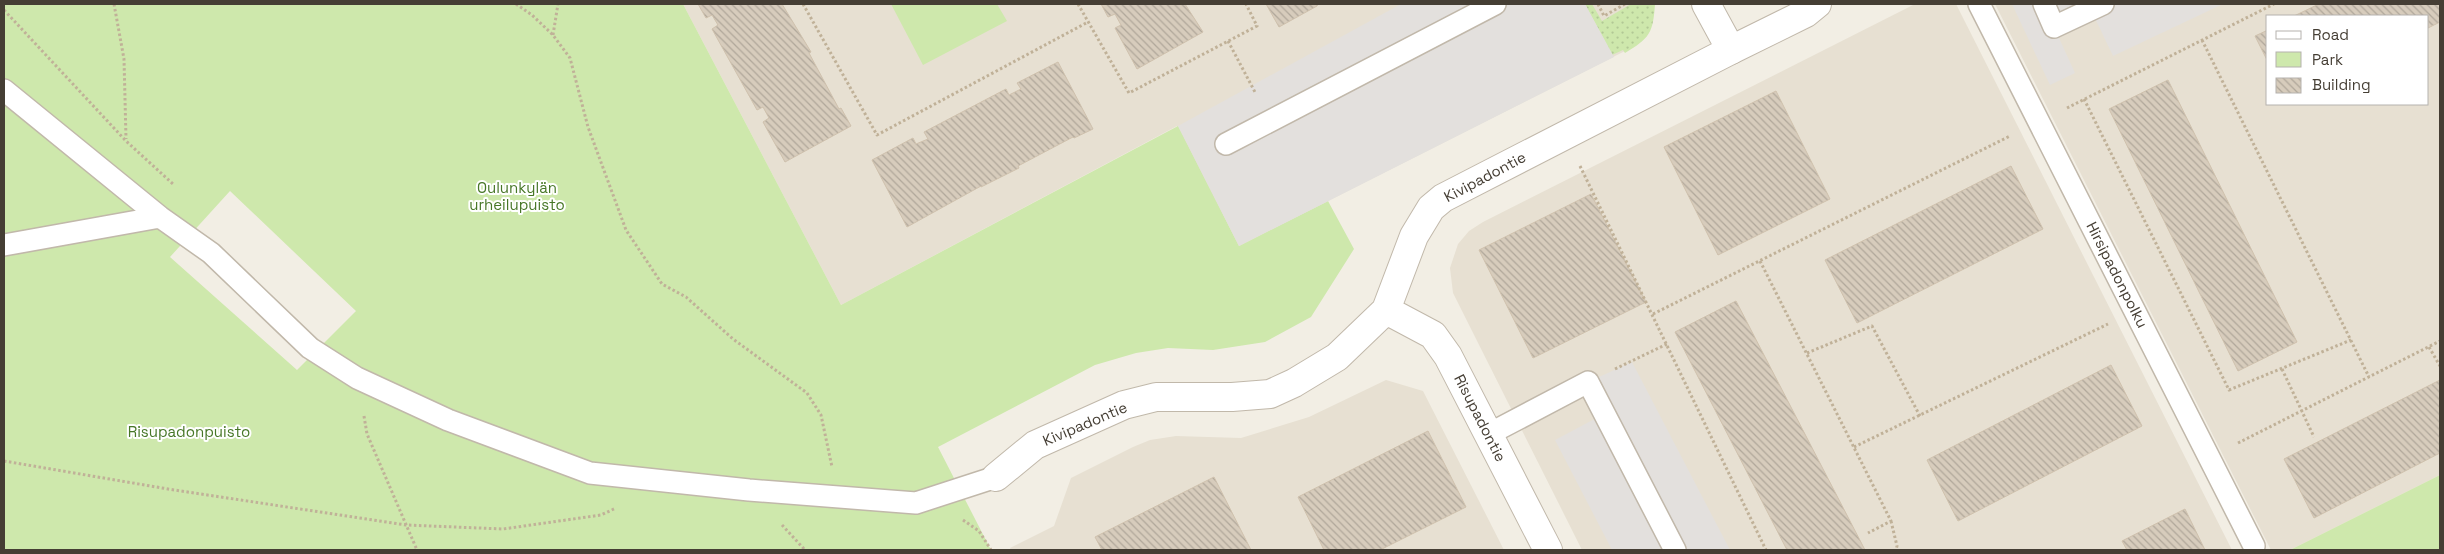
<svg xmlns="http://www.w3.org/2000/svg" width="2444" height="554" font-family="'Space Grotesk',sans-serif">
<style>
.residential{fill:#e7e0d2;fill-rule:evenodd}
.grass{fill:url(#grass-dots)}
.park{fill:#cee8ac;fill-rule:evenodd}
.parking{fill:#e3e0dd}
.building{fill:url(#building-back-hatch);stroke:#cfc1ad}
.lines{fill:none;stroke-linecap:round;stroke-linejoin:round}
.service-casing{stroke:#c1b8aa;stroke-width:24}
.minor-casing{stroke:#c1b8aa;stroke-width:30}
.tertiary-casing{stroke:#c1b8aa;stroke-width:30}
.path{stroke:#c0b198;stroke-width:3;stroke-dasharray:2.5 2.5;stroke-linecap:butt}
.service{stroke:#fff;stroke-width:21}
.minor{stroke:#fff;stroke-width:28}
.tertiary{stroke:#fff;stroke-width:28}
.labels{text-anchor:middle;stroke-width:4;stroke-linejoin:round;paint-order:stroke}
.street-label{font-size:15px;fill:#453e34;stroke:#fff}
.park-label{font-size:15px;fill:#477727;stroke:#fff}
</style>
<defs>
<pattern id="grass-dots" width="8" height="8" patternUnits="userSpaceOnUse" patternTransform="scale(1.25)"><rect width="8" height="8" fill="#cee8ac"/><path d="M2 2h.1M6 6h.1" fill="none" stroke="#b2c895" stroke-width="1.8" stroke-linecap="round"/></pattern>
<pattern id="building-back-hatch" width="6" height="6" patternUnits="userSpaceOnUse" patternTransform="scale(1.25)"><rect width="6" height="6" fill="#d7ccbc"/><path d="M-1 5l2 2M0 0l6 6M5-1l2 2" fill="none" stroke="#b0a79a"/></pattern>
</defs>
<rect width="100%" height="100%" fill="#f2eee4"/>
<path class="residential" d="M683 4H1651L1625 51 1239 246 1177 126 841 305Z
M1915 4H1956L2232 550H1582L1453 293 1450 268 1458 244 1469 231 1483 222Z
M1995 4H2440V475L2290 550H2271ZM2268 16H2428V104H2268Z
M1386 380 1423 391 1504 550H1011L1010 548 1054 526 1071 478 1133 447 1150 440 1176 436 1241 438 1309 417Z"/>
<path class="grass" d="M1585 4H1592L1602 21 1631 4H1655C1653 33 1650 38 1625 53L1623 50 1612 55Z"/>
<path class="park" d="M4 4H683L841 305 1178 126 1239 246 1328 201 1354 249 1311 317 1265 342 1213 350 1168 348 1136 353 1095 365 938 447 991 550H4ZM230 191 356 311 297 370 170 257Z
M891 4H997L1007 21 923 65Z
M2440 475V550H2290Z"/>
<path class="parking" d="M1401 4H1585L1614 57 1239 246 1178 126Z
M2012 4H2223L2113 56 2091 10 2054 27 2075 73 2050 85Z
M1632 362 1730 550H1612L1555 440 1604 414 1588 382Z"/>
<path class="building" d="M698 4H782L811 52 809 53 839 109 841 108 851 126 785 162 763 122 769 118 763 107 757 110 712 29 718 25 712 15 706 18Z
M1101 4H1185L1203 32 1137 69 1115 28 1121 25 1115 14 1108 17Z
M1266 4H1318L1317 6 1279 27Z
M2319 4H2440V22L2428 28V16H2294Z
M2268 30V62L2255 36Z
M1058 62 1093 129 1074 138 1073 137 1018 166 1019 168 981 187V186L907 227 872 160 913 138 916 144 928 139 924 132 1006 89 1009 95 1021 89 1017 83Z
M2168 80 2297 342 2238 371 2109 109Z
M1776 91 1830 199 1718 255 1664 147Z
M2011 166 2043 229 1857 323 1825 260Z
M1591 194 1646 302 1533 358 1479 250Z
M1736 301 1865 550H1787L1675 332Z
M2111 365 2142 426 1958 521 1927 460Z
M2440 380V453L2314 518 2284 459Z
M1428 431 1466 507 1380 550H1324L1298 497Z
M1214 477 1251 550H1102L1095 537Z
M2185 509 2205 550H2127L2122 541Z"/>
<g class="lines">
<defs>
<path id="service" d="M1979 4 2254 546
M2044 4 2054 27 2103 4
M4 90 160 217 211 253 310 348 357 378 448 420 590 473 749 490 916 503 996 477
M1226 144 1495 4
M4 245 160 217
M1489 434 1588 382 1675 550"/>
<path id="minor" d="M1386 310 1433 335 1448 356 1548 550
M996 477 1035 445 1124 405 1156 397H1232L1270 394 1294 383 1337 357 1386 310 1414 236 1431 208 1443 198 1731 50 1706 4"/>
<path id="tertiary" d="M1731 50 1806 13 1817 4"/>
</defs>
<use href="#service" class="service-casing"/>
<use href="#minor" class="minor-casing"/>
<use href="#tertiary" class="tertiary-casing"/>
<path class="path" d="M114 4 124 59 126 139
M516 4 532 15 553 35 570 58 588 127 626 230 662 284 686 297 733 339 807 393 821 415 832 467
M803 4 877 135 1088 22
M1078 4 1129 93 1257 26 1246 4
M1598 4 1604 16 1625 4
M4 10 126 141 173 184
M553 35 558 4
M2202 40 2369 377
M1228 41 1256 94
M2084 99 2229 390 2351 340
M2067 108 2274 4
M1580 166 1766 550
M1760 261 1891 521 1868 533
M1653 314 2010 136
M2429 347 2440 366
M1807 353 1872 326 1920 416
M1615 369 1667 344
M2282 369 2314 437
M364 416 367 434 417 550
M2238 443 2440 341
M1854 447 2108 324
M4 461 168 489 406 525 503 529 601 515 616 508
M963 520 979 531 991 550
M1891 521 1897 546 1896 550
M782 525 805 550"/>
<use href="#service" class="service"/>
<use href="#minor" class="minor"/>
<use href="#tertiary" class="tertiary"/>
</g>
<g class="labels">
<g class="street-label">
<text transform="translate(1485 177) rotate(-28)" y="5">Kivipadontie</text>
<text transform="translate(2117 275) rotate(63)" y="5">Hirsipadonpolku</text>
<text transform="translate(1480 418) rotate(63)" y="5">Risupadontie</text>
<text transform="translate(1085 424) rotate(-23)" y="5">Kivipadontie</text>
</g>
<g class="park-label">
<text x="517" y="193">Oulunkylän<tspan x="517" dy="17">urheilupuisto</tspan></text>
<text x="189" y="437">Risupadonpuisto</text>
</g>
</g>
<rect width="2444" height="554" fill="none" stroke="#453e34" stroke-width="10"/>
<rect x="2266" y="15" width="162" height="90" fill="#ffffff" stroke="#b5b2ae"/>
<rect x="2276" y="31" width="25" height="8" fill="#ffffff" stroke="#b5b2ae"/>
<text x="2312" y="40" font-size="15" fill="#453e34">Road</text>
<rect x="2276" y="52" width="25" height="15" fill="#cee8ac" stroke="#b5b2ae"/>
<text x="2312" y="65" font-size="15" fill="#453e34">Park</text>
<rect x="2276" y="78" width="25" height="15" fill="url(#building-back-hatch)" stroke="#b5b2ae"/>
<text x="2312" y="90" font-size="15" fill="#453e34">Building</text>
</svg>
